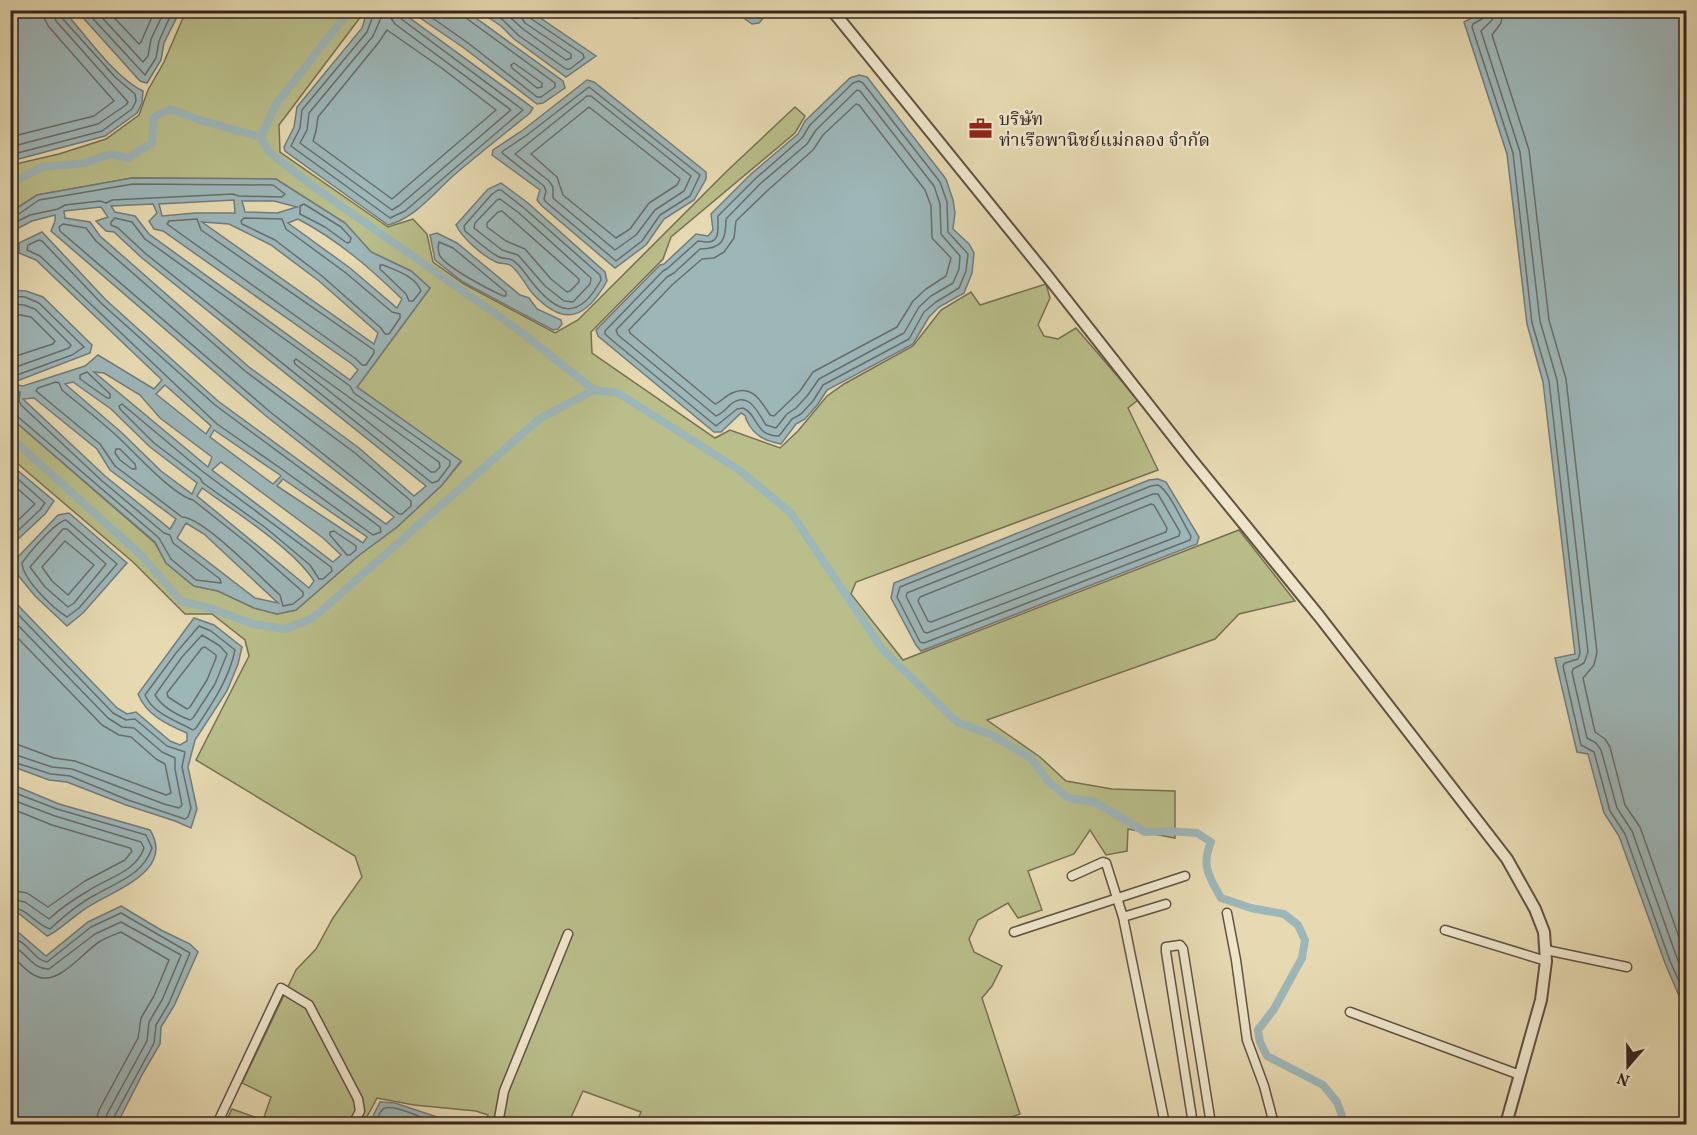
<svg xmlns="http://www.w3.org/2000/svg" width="1697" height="1135" font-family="Vollkorn,'Noto Serif Thai',serif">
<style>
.green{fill:#b9be8a;stroke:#767154;stroke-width:1.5}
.water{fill:#9db7b9;stroke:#737c7b;stroke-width:1.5;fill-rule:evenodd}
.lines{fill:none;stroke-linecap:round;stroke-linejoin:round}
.shore{stroke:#686e6c;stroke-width:1.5}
.canal{stroke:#9db7b9;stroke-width:8}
.minor-casing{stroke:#615243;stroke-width:11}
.tertiary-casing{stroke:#615243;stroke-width:14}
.minor{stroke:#efe7cd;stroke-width:8}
.tertiary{stroke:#efe7cd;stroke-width:10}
.labels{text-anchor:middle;stroke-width:5;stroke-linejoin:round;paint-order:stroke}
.poi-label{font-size:18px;fill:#34241e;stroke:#efe7cd;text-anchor:start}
</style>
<rect width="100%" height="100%" fill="#e7dab2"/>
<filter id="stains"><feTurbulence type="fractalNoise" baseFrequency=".00333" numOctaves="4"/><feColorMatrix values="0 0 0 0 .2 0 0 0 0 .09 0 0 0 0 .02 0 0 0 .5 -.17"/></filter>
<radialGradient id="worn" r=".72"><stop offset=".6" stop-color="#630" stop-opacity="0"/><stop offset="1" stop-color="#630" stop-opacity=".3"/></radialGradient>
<path class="green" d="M186 11H365L279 125 280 152 388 227 413 219 427 234 433 262 464 284 555 333 578 320 727 171 795 107 805 116 795 133 671 237 663 259 591 332 592 353 715 438 730 430 780 448 798 431 827 396 844 384 913 346 941 310 971 292 980 305 1046 284 1050 298 1038 325 1044 336 1058 339 1076 328 1138 400 1128 408 1158 470 856 582 851 594 903 660 1239 530 1295 601 1239 614 1215 639 987 720 1040 757 1066 781 1112 789 1175 791V838L1128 829 1127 851 1106 855 1090 830 1074 854 1028 871 1042 910 1018 918 1008 903 978 920 969 939 974 952 1002 966 992 986 982 998 1020 1114 990 1124H636L641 1112 583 1091 568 1124H485L488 1115 476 1111 414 1105 377 1098 363 1124H225L232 1109 263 1120 271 1097 242 1083 296 970 316 949 333 918 362 877 355 856 196 760 249 656 245 640 212 614H185L133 562 11 458V418L155 543 166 563 194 586 218 591 254 608 277 614 296 610 358 556 397 527 442 485 461 462 357 387 430 288 411 271 371 252 345 223 276 179 132 178 37 195 11 212V165L59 154 106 139 139 115 148 90 164 62Z"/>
<path class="water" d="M11 10 64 11C84 33 116 79 143 91L142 103 137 113 105 136 11 161Z
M1486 10 1686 11V1012L1665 963 1619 836 1604 813 1588 754 1577 752 1555 658 1575 654 1543 382 1527 324 1507 154 1464 22Z
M77 11H180L164 43 161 60 147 83 140 81Z
M371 11H400L533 108 530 113C504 134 479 154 454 175 435 192 414 219 388 225L285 151 284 147 294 127 297 107 362 28 365 18Z
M410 11H466L563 81 565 88 543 103 537 104 464 48Z
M479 11H530L596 56 566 77 514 39 501 26Z
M619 11H648C638 23 630 18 619 11Z
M734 11H769L759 23 752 24Z
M859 75 867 77 946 179 953 200 955 213 953 229 969 244 974 253 972 273 964 293 939 307 929 317 913 344 827 390 818 404 805 419 796 424 781 444C766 441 754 436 747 421 743 413 749 418 741 413L721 432H714L598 336 596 330 660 265 664 264 696 234 708 236 713 230 711 214 751 174 798 134 805 121 850 78Z
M587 80 594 82 706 172V179L694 200 664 219 646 245 615 268 542 206 537 200 540 190 492 155 493 150 523 130Z
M132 178 276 179 345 223 371 252 411 271 430 288 357 387 461 461 442 485 397 527 358 556 296 610 277 614 254 608 218 591 194 586 166 563 155 542 11 418V384L23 386 85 366 98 355 154 389 162 380 36 260 19 253V243L42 232 106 300 218 401 386 524 394 517 266 416 51 231 55 221V215L32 221 11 232V212L37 195ZM234 200 235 213H195L162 216 159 204ZM242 201H274L297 207 277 213 245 212ZM153 204 157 213 149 221 154 229 163 231 352 364 358 370 350 380 149 234 135 216 115 212 111 206ZM101 207 108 217 96 221 106 231 114 232 142 258 426 486 414 496 359 448 249 367 100 236 90 222 65 218 64 211ZM298 219C338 240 370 268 402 299L397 308 350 268 288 223ZM202 222 229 224 271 245 319 281 378 333 374 344ZM94 372 104 373 140 395 160 418 212 457 208 467ZM73 382 111 409 150 447 197 483 192 494 161 471 121 432 65 384ZM165 385 211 426 206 434 156 394ZM34 398 97 449 110 470 176 519 170 529 105 476 23 399ZM214 430 280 475 281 476 273 484 210 437ZM221 462 323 538 341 555 333 562 212 470ZM283 479 367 537 363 543 277 486ZM202 488C233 510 295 550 314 581L309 588 197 496ZM186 523 204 534 278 603 255 598 177 538Z
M501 183 528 203 605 272 607 281C586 318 565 328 533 294 526 286 519 271 510 265 506 263 500 264 496 262 483 256 462 238 456 225L488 189Z
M437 233 457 243 520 295 529 298 537 309 561 320 562 324 558 329 553 330 463 282 435 260 430 235Z
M10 290 26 291 43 297 92 345 90 353 17 381 11 380Z
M10 464 54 501 45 514 15 542 11 551Z
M1158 479 1166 482 1199 537 1197 544 921 651 916 645 891 598 894 583 1149 480Z
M69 513 127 563 83 613 67 626 35 596 17 574 16 559 58 515Z
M10 597 117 708 127 714 136 712 170 741 180 745 187 741V733C168 725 146 715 138 694L194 618 214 625 242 647 238 664 227 691 195 740 188 767 197 809 191 828 175 821 126 805 67 782 49 780 11 766Z
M11 784 59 804 150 830C176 872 111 891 85 909 75 915 55 934 47 936L18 913 11 912Z
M121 906 161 930 190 944 198 952 174 1006 161 1027 160 1044 143 1073 117 1124H11V933L14 931 19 933 46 956 88 922Z
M380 1102 395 1103 452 1122 481 1121 483 1124H369Z"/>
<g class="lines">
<path class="shore" d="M85 10 145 75 156 58 159 41 173 10
M95 10 143 62 148 56 151 39 165 10
M107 10 139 44 141 42 155 10
M375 10 367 32 302 110 300 128 291 146 390 218 405 211 523 110 400 18 397 10
M383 10 381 18 373 36 309 113 307 130 300 143 392 210 400 205 511 110 395 24 391 18 390 10
M421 10 468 43 537 97H541L555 87V83L466 18 463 10
M489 10 504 21 518 35 566 69H570L584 58 583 54 530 18 528 10
M502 10 523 29 566 60 571 58V54L525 23 521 17 520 10
M1487 10 1485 17 1473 24 1472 27 1513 153 1532 323 1549 381 1580 653 1578 659 1565 663 1563 666 1581 745 1594 752 1610 811 1625 834 1670 961 1686 997
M1494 10 1492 20 1481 31 1520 152 1540 321 1557 380 1588 652 1584 663 1573 669 1572 672 1587 738 1596 743 1601 750 1617 808 1632 831 1677 958 1686 979
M1503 10 1501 23 1492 35 1529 150 1549 320 1566 379 1597 652 1594 665 1583 678 1595 732 1605 739 1610 747 1625 805 1640 827 1686 957
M387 30 443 69 496 110 392 199 313 141 316 131 318 117 379 42Z
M514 63 542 83V87L537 88 512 68 511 65Z
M859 81 863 83 940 182 947 202 948 232 968 254 966 271 959 288 936 302 924 312 909 339 823 385 813 401 801 414 792 419 779 436C754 436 759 415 743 408L737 409 716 426 613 341 605 334V331L663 271 668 268 698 241C701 241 704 242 708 242 722 241 717 224 718 216L755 179 802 138 810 125 853 83Z
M589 87 700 175 690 196 660 215 642 241 616 261 546 202 544 199 546 191 544 186 502 153 503 151 527 135Z
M857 90 860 91 934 186 940 204 941 234 960 256 959 269 953 283 931 296 919 307 904 333 819 379 807 396 796 408 787 414 776 428 766 425C758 413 749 390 731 404 726 409 722 414 716 416L618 335 616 330 667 277 674 273 700 249C723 249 726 239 726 219L760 184 807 144 816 130Z
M587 96H591L691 176 684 191 655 210 636 235 615 250 553 198V187L549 181 515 154Z
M856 104 859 105 925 190 931 206 932 238 951 258 946 276 926 289 913 301 897 327 813 372 800 391 774 416 770 415C761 401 752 384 732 393 725 396 721 402 715 404L630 333 629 330 672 285 702 259 714 258 724 252 734 238 736 221 767 191 813 150 823 135Z
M589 107 680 179 677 185 649 203 630 229 616 238 563 195 557 177 531 154Z
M10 137 94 116 114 101 49 27 44 18 43 10
M10 147 98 124 126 105 128 102 56 21 52 10
M10 155 102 131 132 109 136 101 135 94 116 78 61 17 60 10
M498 190H501L524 208 600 275 601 280C578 322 557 314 531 281 526 275 520 264 512 260 508 258 503 259 499 257 487 251 475 239 465 231L464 226 492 194Z
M500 199 519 213 591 278 590 284 573 302 564 301 545 286 518 255 502 250 474 228 475 223 497 200Z
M304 204 341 227 351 238 350 242 347 243 325 227 300 214V206Z
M502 211 579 279V282L570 291 567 292 551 279 525 249 506 241 487 227V223L498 212Z
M10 216H16L39 200 133 184 273 185 285 194 282 197 239 196 233 194 112 200 106 203 100 201 65 205 58 209 30 215 10 225
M115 218 132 222 145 239 350 386 354 393 450 461V465L438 481 432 483 146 254 118 228 111 225V222Z
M244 218 282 219 286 229 346 273 392 312 400 314V318L389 334H385L381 328 322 276 275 240 242 224 241 221Z
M197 219 201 230 374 350V353L366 365H362L356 359 167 224 169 221Z
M63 224 86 228 96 241 245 371 355 453 411 501V506L402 514H399L269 411 60 231 59 227Z
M39 240 42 241 102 304 215 405 380 527 381 532 373 535 283 470 217 424 40 256 27 250 28 245Z
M439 242 453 248 506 292V296H503C488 289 449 269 440 256 438 252 438 246 439 242Z
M380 265H383C397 271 415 276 421 291L413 301H409L406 294 380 269Z
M10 296 25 297 39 303 84 347 72 355 17 375H10
M10 304 24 305 35 309 71 345 69 348 16 367H10
M10 313 31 317 55 341 53 344 10 358
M296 359 439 462 440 467 435 472H431L295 364 294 361Z
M87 372 110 394V398H107L80 379V375Z
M56 382 59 383 62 390C81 406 101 421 119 438 135 453 173 495 193 500L251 546 303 592V596L293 604 283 606 280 595C262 579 203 517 182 517L115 466 100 444 36 391 38 388Z
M10 390 20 392 19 401 21 405 101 480 164 533 170 535 173 543 220 579 221 583 196 580 171 559 159 538 17 416 10 414
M122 404 202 471 331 567 332 571 323 579H319L310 565 266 528 203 483 200 478 154 443 120 409 119 406Z
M116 449H120L135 464 136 469H132L120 460 115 453Z
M10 472 45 503 40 510 10 538
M10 482 35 504 10 528
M1158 485C1170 491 1183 524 1191 536L1190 540 924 643 920 642 897 597 900 587 1151 486Z
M1153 494H1158L1180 532 1179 536 927 633 924 632 906 596 907 593Z
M1151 504 1154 505 1167 528 1166 532 931 622 928 621 918 601 920 597Z
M66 520 117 564 79 608 67 617C53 608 23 580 22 563 29 553 55 522 66 520Z
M63 529H67L106 564 74 603 68 607 45 587 30 567Z
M334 531 356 546V550L350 555H347L330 535V532Z
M65 541 94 565 68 595 52 581 42 567Z
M10 606 113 713 126 720 135 719 167 746 185 752 182 767 191 808 188 817 185 819 128 800 70 776 51 774 10 761
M10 617 108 718 122 727 134 728 162 752 175 758V769L182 805 179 808 164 804 72 769 52 767 10 753
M199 626 211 631 235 650C229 679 212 704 196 728L193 730C177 721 153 714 145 695L176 653Z
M10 630 102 725 119 735 131 737 156 759 165 764 171 793 166 795 75 761 54 758 19 745 10 744
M202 635 220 646 227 654 215 684 193 718 190 720C177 715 162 707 155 695L182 657Z
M205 647 216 655V658L207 680 190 707 187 709 168 697 167 693 202 648Z
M10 791 57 809 146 835 152 848C143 875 117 882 95 895 78 904 64 916 50 929 35 924 27 908 10 907
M10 799 55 816 141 842 144 848C136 872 107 878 88 891 74 899 61 908 49 919L25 902 10 899
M10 808 52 825 130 848 132 851 125 860 85 881 48 907 27 893 10 890
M10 938C27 939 33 960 47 962L91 927 121 913 190 953 169 1003 156 1025 154 1043 114 1117 112 1124
M10 945C26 950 32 970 49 969L95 934 121 922 181 955 162 1000 149 1022 147 1041 107 1114 105 1124
M10 955C19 961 26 972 36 976 58 987 82 953 99 942 105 938 114 935 121 932L169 960 154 996 141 1018 138 1038 99 1110 95 1124
M375 1124C377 1120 380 1109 385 1108 397 1105 426 1120 438 1124"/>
<path class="canal" d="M350 10 276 104 261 137 269 152 314 187 517 329 594 390
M10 179 21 178 43 167 85 163 110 154 128 158 152 143 154 117 170 109 203 121 261 137
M10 437 141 555 181 601 213 609 253 624 285 629 313 618 539 419 594 390 618 393 739 470 791 513 883 650 957 722 992 735 1031 758 1048 781 1068 798 1095 802 1145 832 1168 831 1197 833 1211 842C1201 866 1209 877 1221 898L1251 908 1284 914 1298 925 1305 940 1302 958 1274 1009 1258 1030 1260 1042 1267 1056 1323 1085 1337 1102 1345 1124"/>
<defs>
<path id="minor" d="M1072 876 1103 862 1106 863 1123 917 1165 1124
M1227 913 1236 960 1247 1040 1264 1086 1274 1124
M1123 917 1166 904
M1445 930 1546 961
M1014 932 1185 876
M1546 950 1627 967
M1350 1012 1520 1075
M217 1124 281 988 309 1005 358 1099 360 1111 353 1124
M498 1124 504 1091 568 934
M1193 1124 1166 952V947L1180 945 1183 949 1211 1124"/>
<path id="tertiary" d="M832 10 1045 273 1191 459 1319 616 1507 859 1535 909 1544 932 1546 961 1541 1000 1506 1124"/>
</defs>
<use href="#minor" class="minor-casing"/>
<use href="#tertiary" class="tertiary-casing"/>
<use href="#minor" class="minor"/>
<use href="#tertiary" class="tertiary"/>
</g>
<defs>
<symbol id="office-bare" viewBox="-9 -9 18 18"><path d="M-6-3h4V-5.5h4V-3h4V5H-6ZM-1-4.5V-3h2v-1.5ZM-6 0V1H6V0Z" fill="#8f2418" stroke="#efe7cd" stroke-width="2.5" paint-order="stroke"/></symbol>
</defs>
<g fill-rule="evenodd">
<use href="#office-bare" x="964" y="112" width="33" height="33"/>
</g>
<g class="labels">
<g class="poi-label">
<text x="999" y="125">บริษัท<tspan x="999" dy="21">ท่าเรือพานิชย์แม่กลอง จำกัด</tspan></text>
</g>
</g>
<rect width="1697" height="1135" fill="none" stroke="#e7dab2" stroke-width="36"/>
<rect x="12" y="12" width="1673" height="1111" fill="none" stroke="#34241e" stroke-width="3"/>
<rect x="18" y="18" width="1661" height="1099" fill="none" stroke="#34241e" stroke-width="1.5"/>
<g transform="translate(1628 1066) rotate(200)" stroke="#efe7cd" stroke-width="4.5" paint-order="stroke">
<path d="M0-4.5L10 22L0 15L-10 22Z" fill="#34241e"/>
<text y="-9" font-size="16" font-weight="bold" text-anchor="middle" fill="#34241e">N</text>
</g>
<rect width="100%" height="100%" filter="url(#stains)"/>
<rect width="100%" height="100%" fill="url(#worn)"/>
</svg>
